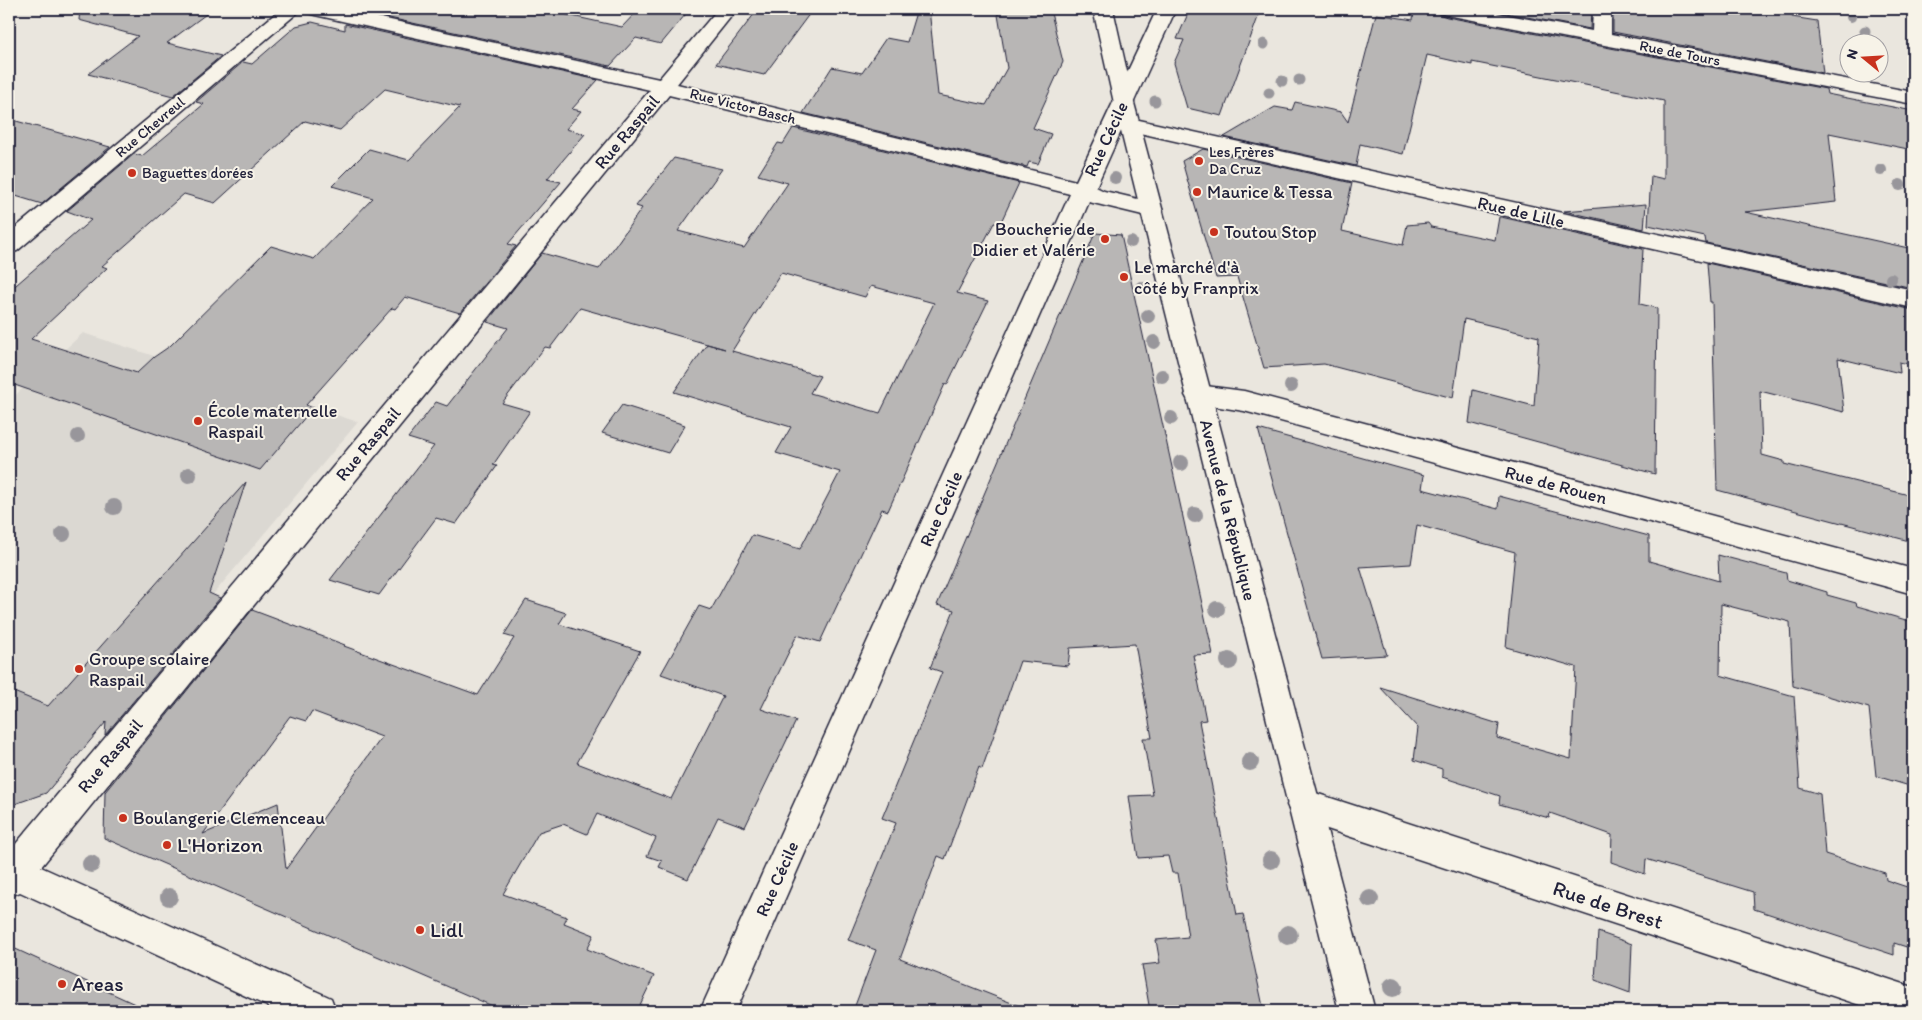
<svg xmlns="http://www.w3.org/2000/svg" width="1922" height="1020" font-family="Itim,sans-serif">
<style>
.built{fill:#dbd8d2}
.building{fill:#b8b6b5;stroke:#22223b;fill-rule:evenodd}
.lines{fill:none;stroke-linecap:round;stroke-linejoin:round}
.minor-casing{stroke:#22223b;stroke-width:3}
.secondary-casing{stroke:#22223b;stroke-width:3}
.minor{fill:#f7f3e8;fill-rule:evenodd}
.secondary{fill:#f7f3e8;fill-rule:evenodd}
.tree{fill:#98969b}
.poi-dot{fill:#c8321e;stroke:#f7f3e8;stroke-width:2}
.labels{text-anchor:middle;stroke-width:4;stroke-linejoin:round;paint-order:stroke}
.far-street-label{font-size:15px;fill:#22223b;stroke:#f7f3e8}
.far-poi-label{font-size:15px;fill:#22223b;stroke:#f7f3e8;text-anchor:start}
.street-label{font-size:18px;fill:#22223b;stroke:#f7f3e8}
.poi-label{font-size:18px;fill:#22223b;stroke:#f7f3e8;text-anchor:start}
.near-poi-label{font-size:21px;fill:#22223b;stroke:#f7f3e8;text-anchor:start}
.near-street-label{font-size:21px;fill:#22223b;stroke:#f7f3e8}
</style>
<rect width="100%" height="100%" fill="#eae6de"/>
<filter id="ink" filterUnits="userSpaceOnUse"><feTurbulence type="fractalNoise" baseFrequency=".02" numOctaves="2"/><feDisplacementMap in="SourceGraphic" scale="10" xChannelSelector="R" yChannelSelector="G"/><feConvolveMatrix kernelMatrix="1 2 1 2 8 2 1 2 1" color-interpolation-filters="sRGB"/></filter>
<g filter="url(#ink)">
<path class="built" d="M83 333 358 422 46 793 20 802 9 798V401Z"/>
<path class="building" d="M80 9H213L167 43 221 56 173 96 88 74 138 36 79 20Z
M348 9H540L622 27 639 9H690L661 44 636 38 610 66Z
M758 9H813L764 75 716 64Z
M917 9H929L938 95 986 105 1007 68 997 9H1050L1063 62 1033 128 1051 134 1038 164 1029 162 1027 167 803 113 832 67 862 73 886 38 907 42Z
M1190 9H1261L1222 116 1187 108 1174 63 1184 40 1177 39Z
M1414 9H1435L1438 14 1447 17 1826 89 1827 94 1913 111V150L1829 133 1836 202 1745 212 1913 249V288L1706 243 1705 237 1648 225 1651 176 1664 179V101L1472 62V65L1427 55 1403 154 1360 144 1356 166 1224 137 1275 107 1292 110 1295 102 1341 112 1348 122 1376 14 1413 20Z
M1485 9H1591L1590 29Z
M1613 9H1791L1792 17 1817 21 1823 73 1613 32Z
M312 22 345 30V24L598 80 572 109 581 111 566 129 585 134 547 179 561 182 508 244 516 246 460 313 405 297 395 309 392 308 306 405 313 408 260 470 9 383V291L91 220 67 211 134 154 142 156 204 104 196 102 243 62 252 64 296 26ZM385 89 460 107 409 160 369 149 332 186 373 198 314 259 271 246 170 346 154 357 137 373 31 339 107 268 102 266 184 194 215 203 305 121 340 130Z
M9 119 110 147 42 204 9 194Z
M793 128 1019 183 1000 224 994 223 957 293 988 301 947 385 945 384 888 511 882 509 820 642 797 635 761 709 796 721 745 827 718 817 688 879 659 867 662 861 647 856 656 838 597 814 587 834 563 824 539 832 503 894 567 917 564 923 594 935 587 949 654 976 637 1011H504L104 838 105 792 252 610 345 645 344 646 478 695 514 638 504 635 526 600 566 613 559 624 640 651 577 763 671 799 723 696 661 674 699 606 711 610 752 535 800 549 840 472 776 453 791 427 674 392 707 344 725 349 580 308 550 348 545 347 502 403 530 411 493 465 497 466 456 524 436 518 379 595 330 580 434 446 408 438 436 402 447 406 508 328 487 322 542 253 599 269 642 208 636 206 674 158 722 169 678 231 744 248 788 183 758 175 778 143 783 144ZM781 273 865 297 871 286 934 303 880 413 810 393 820 376 732 351ZM312 711 382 737 286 869 278 803 203 834 290 716 306 721Z
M1203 149 1352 183 1342 231 1403 245 1407 225 1428 223 1431 227 1495 240 1499 217H1501L1643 249 1640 304 1657 308 1655 474 1469 423 1473 390 1534 406 1539 337 1464 319 1453 398 1324 364 1264 368 1237 277 1216 278 1187 179 1182 161Z
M1646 204 1644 229 1564 211Z
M1095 233 1121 235 1199 590 1213 654 1193 655 1206 720 1199 721 1237 915 1243 914 1264 1011H1150L1142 965 1160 963 1156 940 1188 937 1178 873H1172L1168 856 1138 858 1129 796 1153 795 1143 738H1152L1135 644 1070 648 1068 666 1020 661 982 769 979 767 945 859 938 856 900 959 1027 1009V1011H853L876 950 848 940 896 823 882 818 942 672 930 668 954 610 937 605Z
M1707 263 1913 310V365L1899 362 1900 373 1838 358 1844 412 1760 391 1762 455 1784 461V464L1913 496V542L1717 490 1712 302H1710Z
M622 405 685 425 668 453 602 433Z
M1258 429 1424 475 1422 489 1498 509 1499 496 1649 536V561L1719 581 1718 555 1786 573 1787 580 1827 592V595L1856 603 1857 606 1913 622V787L1876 776 1869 708 1793 686 1790 622 1721 604 1720 675 1794 696 1800 788 1820 794 1825 854 1885 873 1886 880 1913 889V949L1894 943V955L1754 909 1753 892 1646 859 1645 874 1611 862 1612 835 1550 813 1549 818 1499 804 1500 796 1442 777V769L1414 760 1418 728 1380 687 1499 724 1497 738 1571 759 1576 667 1506 647 1515 552 1417 525 1411 564 1360 567 1387 655 1322 659Z
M246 482 209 593 220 598 105 735 106 722 46 793 9 806V690L48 706Z
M1598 932 1632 944 1630 993 1595 980Z
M9 946 150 1011H9Z"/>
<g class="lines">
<defs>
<path id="minor" d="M281 9H302L17 251 9 253V233Z
M306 9H340L659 79 718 9H737L677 84 1076 181 1157 9H1176L1126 119 1130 118 1913 290V308L1122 129 1096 187 1104 191 1159 204 1162 209 1159 214 1151 217 1089 202 736 1011H700L1070 194 669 95 41 867 331 998 336 1011H278L20 892 9 897V852L650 90 315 15 308 13Z
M1437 9H1476L1592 31 1593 9H1611V34L1913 92V104L1447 15 1440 13Z
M1198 385 1244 391 1913 569V594L1244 411 1189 402 1185 395 1189 388Z
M1303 789 1913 987V1011H1878L1303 821 1292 816 1287 805 1292 794Z"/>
<path id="secondary" d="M1093 9H1113L1134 103 1375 1011H1339L1114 103Z"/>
</defs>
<use href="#minor" class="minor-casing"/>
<use href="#secondary" class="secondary-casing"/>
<use href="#minor" class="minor"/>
<use href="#secondary" class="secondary"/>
</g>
<g class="tree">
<circle cx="1851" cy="17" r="5"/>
<circle cx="1865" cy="31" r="5.5"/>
<circle cx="1264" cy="44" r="5.5"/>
<circle cx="1299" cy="80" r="5.5"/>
<circle cx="1282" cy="81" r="5.5"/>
<circle cx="1269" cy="93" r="5.5"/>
<circle cx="1155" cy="101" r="5.5"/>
<circle cx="1881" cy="170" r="6"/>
<circle cx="1115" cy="178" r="6"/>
<circle cx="1900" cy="185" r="6"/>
<circle cx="1131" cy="242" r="6"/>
<circle cx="1891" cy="279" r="6"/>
<circle cx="1141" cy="287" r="6"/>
<circle cx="1148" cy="316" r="7"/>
<circle cx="1154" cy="342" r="7"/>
<circle cx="1162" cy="376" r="7"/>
<circle cx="1291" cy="386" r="7"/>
<circle cx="1171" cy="418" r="7"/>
<circle cx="78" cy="436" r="7"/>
<circle cx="1181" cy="463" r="8"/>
<circle cx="189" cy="475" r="8"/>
<circle cx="114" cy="507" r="8"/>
<circle cx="1195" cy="515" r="8"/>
<circle cx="63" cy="534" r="8"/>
<circle cx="1217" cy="609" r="8"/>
<circle cx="1229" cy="661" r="9"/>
<circle cx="1250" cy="762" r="9"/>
<circle cx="1271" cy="860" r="9"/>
<circle cx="91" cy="864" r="9"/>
<circle cx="169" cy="897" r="9"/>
<circle cx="1370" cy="899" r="9"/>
<circle cx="1288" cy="935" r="10"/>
<circle cx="1393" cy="987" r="10"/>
</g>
</g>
<g class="poi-dot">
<circle cx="1199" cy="161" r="5"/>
<circle cx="132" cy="173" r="5"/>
<circle cx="1197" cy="192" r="5"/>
<circle cx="1214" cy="232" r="5"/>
<circle cx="1105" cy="239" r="5"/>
<circle cx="1124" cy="277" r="5"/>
<circle cx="198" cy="421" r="5"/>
<circle cx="79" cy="669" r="5"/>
<circle cx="123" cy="818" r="5"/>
<circle cx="167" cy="845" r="5"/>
<circle cx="420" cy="930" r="5"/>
<circle cx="62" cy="984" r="5"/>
</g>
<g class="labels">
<g class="far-street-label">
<text transform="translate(1680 53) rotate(11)" y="5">Rue de Tours</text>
<text transform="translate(743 106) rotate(14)" y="5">Rue Victor Basch</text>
<text transform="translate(150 127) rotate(-40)" y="5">Rue Chevreul</text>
</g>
<g class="far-poi-label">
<text x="1209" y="157">Les Frères<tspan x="1209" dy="17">Da Cruz</tspan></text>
<text x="142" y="178">Baguettes dorées</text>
</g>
<g class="street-label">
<text transform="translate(627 132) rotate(-50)" y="6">Rue Raspail</text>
<text transform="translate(1106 139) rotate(-65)" y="6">Rue Cécile</text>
<text transform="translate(1521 212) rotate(13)" y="6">Rue de Lille</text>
<text transform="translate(368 444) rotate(-50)" y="6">Rue Raspail</text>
<text transform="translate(1556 485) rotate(15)" y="6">Rue de Rouen</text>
<text transform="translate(941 509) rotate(-66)" y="6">Rue Cécile</text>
<text transform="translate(1228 510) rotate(76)" y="6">Avenue de la République</text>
<text transform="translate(110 756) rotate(-50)" y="6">Rue Raspail</text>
<text transform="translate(777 879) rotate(-66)" y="6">Rue Cécile</text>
</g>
<g class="poi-label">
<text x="1207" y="198">Maurice &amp; Tessa</text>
<text x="1095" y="235" text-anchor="end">Boucherie de<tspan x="1095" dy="21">Didier et Valérie</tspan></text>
<text x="1224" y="238">Toutou Stop</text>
<text x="1134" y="273">Le marché d'à<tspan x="1134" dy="21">côté by Franprix</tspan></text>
<text x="208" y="417">École maternelle<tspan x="208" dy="21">Raspail</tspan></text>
<text x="89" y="665">Groupe scolaire<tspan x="89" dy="21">Raspail</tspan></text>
<text x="133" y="824">Boulangerie Clemenceau</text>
</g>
<g class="near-poi-label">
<text x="177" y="852">L'Horizon</text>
<text x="430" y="937">Lidl</text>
<text x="72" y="991">Areas</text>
</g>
<g class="near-street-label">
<text transform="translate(1608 905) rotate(18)" y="7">Rue de Brest</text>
</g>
</g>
<rect width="1922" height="1020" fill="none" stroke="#f7f3e8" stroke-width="30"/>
<rect x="15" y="15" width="1892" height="990" fill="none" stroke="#22223b" stroke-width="2" filter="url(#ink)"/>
<g transform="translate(1864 58) rotate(288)"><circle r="24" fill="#f7f3e8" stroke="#a29fa3"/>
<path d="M0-4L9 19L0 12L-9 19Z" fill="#c8321e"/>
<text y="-8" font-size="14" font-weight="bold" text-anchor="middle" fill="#22223b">N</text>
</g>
</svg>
